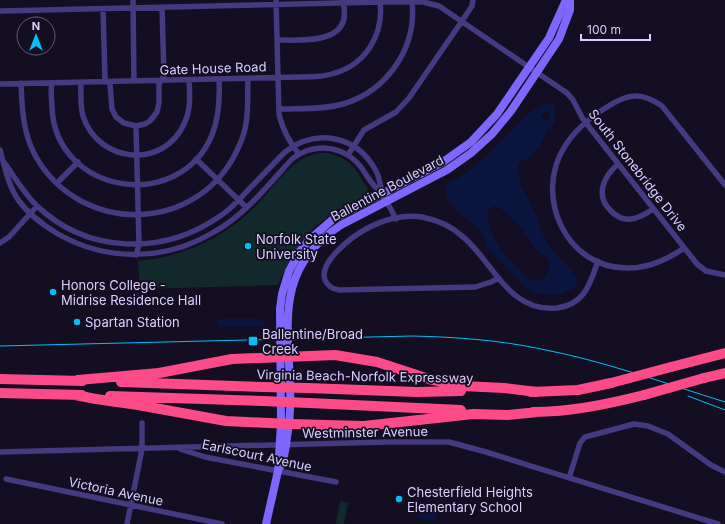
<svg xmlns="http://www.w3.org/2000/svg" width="725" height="524" font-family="Inter,sans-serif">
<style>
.green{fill:#11292b}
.water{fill:#0a163e;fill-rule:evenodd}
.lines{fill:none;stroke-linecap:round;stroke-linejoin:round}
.street{stroke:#453980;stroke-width:5.5}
.secondary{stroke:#7e67fd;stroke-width:8}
.highway{stroke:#fd4b8a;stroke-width:10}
.tram{stroke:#02bff7;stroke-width:1}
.highway-bridge{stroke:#fd4b8a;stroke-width:10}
.poi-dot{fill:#02bff7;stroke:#140e22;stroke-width:1.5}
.labels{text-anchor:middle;stroke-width:3.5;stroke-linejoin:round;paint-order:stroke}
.street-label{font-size:13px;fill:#dacfff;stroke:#140e22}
.poi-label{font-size:13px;fill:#dacfff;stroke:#140e22;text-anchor:start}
</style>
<rect width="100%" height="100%" fill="#140e22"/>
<path class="green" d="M327 153C353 159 355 169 368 189L365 197C338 206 308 229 293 254 287 263 283 275 278 285L140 289 138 261C183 257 224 238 256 206 273 189 288 162 312 155 316 153 322 153 327 153Z
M340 501 348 503 344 524H336Z"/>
<path class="water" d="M545 104H551L555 106V119L554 123 547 131 540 145 529 158 520 162 518 166 521 186 536 214 545 240 554 253 572 271 578 280 576 287 559 295 541 294 533 292 525 287 486 246C485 240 484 235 480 231 469 216 437 206 448 182L462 176 486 157 526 116 536 108ZM545 111 549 112C551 115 549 119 545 120L541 117V115ZM493 206 499 207 521 227 535 249 549 260 550 265 545 277C541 279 536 282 530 280 526 278 522 273 519 269 503 254 486 233 488 210Z
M220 319H257L265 321 263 326 221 327 218 326V321Z
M428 504 439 506 435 522 417 518 418 511 427 513Z"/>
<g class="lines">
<path class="street" d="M133 0 134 81
M276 0 279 115C283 130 289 142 299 154
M103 9 105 79 110 84 112 109 116 117 124 123 136 126 145 124 150 121 157 112 159 103V84L164 76 162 7
M0 11 380 2H423L439 6 567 93 573 100 583 119 697 264 706 271 725 275
M277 40C303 40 354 45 343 2
M21 83C22 109 23 134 36 157 83 238 202 233 239 146 250 123 247 103 248 78
M52 83C50 91 52 100 52 108 56 194 179 214 212 135 219 117 220 98 219 79
M81 83C81 94 80 105 83 116 98 163 163 170 184 124 191 110 190 95 189 80
M0 84 301 77C312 77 324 77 335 73 366 64 384 34 380 2
M279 109C299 108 323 110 343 104 387 91 417 48 412 2
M136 126 139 245 136 255
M0 150C5 167 8 186 19 201 29 215 43 225 58 234 107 262 166 261 214 232 245 215 268 185 292 159 314 142 343 145 361 167 368 177 372 186 382 193
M348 155 364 130 396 112 409 98 462 21 472 6 473 0
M196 159 246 207
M3 161C14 176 23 192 36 205 87 254 163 256 220 216 231 209 240 199 249 189 261 177 273 164 285 152 316 128 357 135 376 171 380 178 380 187 383 194 386 202 392 210 396 219
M618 164C603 177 595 196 611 211 616 216 623 220 631 219 639 218 646 214 653 209
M57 183 78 162
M0 243 9 237 37 206
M684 248C667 260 649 268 628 268 566 269 533 196 565 146 575 130 591 117 607 107 627 94 641 91 662 106L725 185
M499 278 491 282 475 287 339 290C333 289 328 287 325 280 318 262 353 236 366 229 382 220 403 214 422 217 437 220 451 226 462 236 493 261 508 313 557 308 585 304 590 284 598 261
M180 449 205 457 336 482
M0 452 386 442H449L486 452 718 524
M569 478 580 443 585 437 634 424 648 426 668 434 711 465 725 472
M6 479 222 524
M127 524 142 449V423"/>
<path class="secondary" d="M280 467C285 458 286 447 287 437 302 357 256 280 341 225L447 170 471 153 492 134 511 111 559 39 570 10V0
M266 524 278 471 281 424 280 309 282 294 289 271 300 251 309 240 332 220 443 162 471 142 497 114 549 38 566 0"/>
<path class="highway" d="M671 367 725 353
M704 378 725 373
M0 379 83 381
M78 380 159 373 232 359 335 355 377 362 429 379 462 386 504 388 537 392
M121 382 263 387
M307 388 417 392 461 391
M531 392 578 390 611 383
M0 393 82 395
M75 395 96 399 138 405 226 421 290 424 364 426 473 414 507 415 538 412
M110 396 263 401
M309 403 461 410
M533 412C571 412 608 404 644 395"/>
<path class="tram" d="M0 346 412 336C455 337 499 340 541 349 604 361 664 383 725 402
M688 396 725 410"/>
<path class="highway-bridge" d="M611 383 671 367
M263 387 307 388
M644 395 704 378
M263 401 309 403"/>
</g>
<g class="poi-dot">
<circle cx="248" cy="246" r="4"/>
<circle cx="53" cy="292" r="4"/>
<circle cx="77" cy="322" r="4"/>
<rect x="248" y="336" width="10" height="10" rx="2"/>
<circle cx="399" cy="499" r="4"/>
</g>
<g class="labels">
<g class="street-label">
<text transform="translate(213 68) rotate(-2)" y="5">Gate House Road</text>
<text transform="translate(638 170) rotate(52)" y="5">South Stonebridge Drive</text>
<text transform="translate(387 188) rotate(-28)" y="5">Ballentine Boulevard</text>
<text transform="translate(365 376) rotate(1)" y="5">Virginia Beach-Norfolk Expressway</text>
<text transform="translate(365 432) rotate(-1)" y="5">Westminster Avenue</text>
<text transform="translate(257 455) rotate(12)" y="5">Earlscourt Avenue</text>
<text transform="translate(116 491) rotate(12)" y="5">Victoria Avenue</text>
</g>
<g class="poi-label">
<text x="256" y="244">Norfolk State<tspan x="256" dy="15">University</tspan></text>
<text x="61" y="290">Honors College -<tspan x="61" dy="15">Midrise Residence Hall</tspan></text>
<text x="85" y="327">Spartan Station</text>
<text x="262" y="339">Ballentine/Broad<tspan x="262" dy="15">Creek</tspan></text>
<text x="407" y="497">Chesterfield Heights<tspan x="407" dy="15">Elementary School</tspan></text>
</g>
</g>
<g transform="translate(36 36)"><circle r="19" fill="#140e22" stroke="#635b7a"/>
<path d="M0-3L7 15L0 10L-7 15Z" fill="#02bff7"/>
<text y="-6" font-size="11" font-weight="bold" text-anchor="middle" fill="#dacfff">N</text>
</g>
<path d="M581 34v6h69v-6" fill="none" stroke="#dacfff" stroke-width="2"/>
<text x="587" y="34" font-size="12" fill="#dacfff" stroke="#140e22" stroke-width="3" paint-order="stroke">100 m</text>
</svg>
